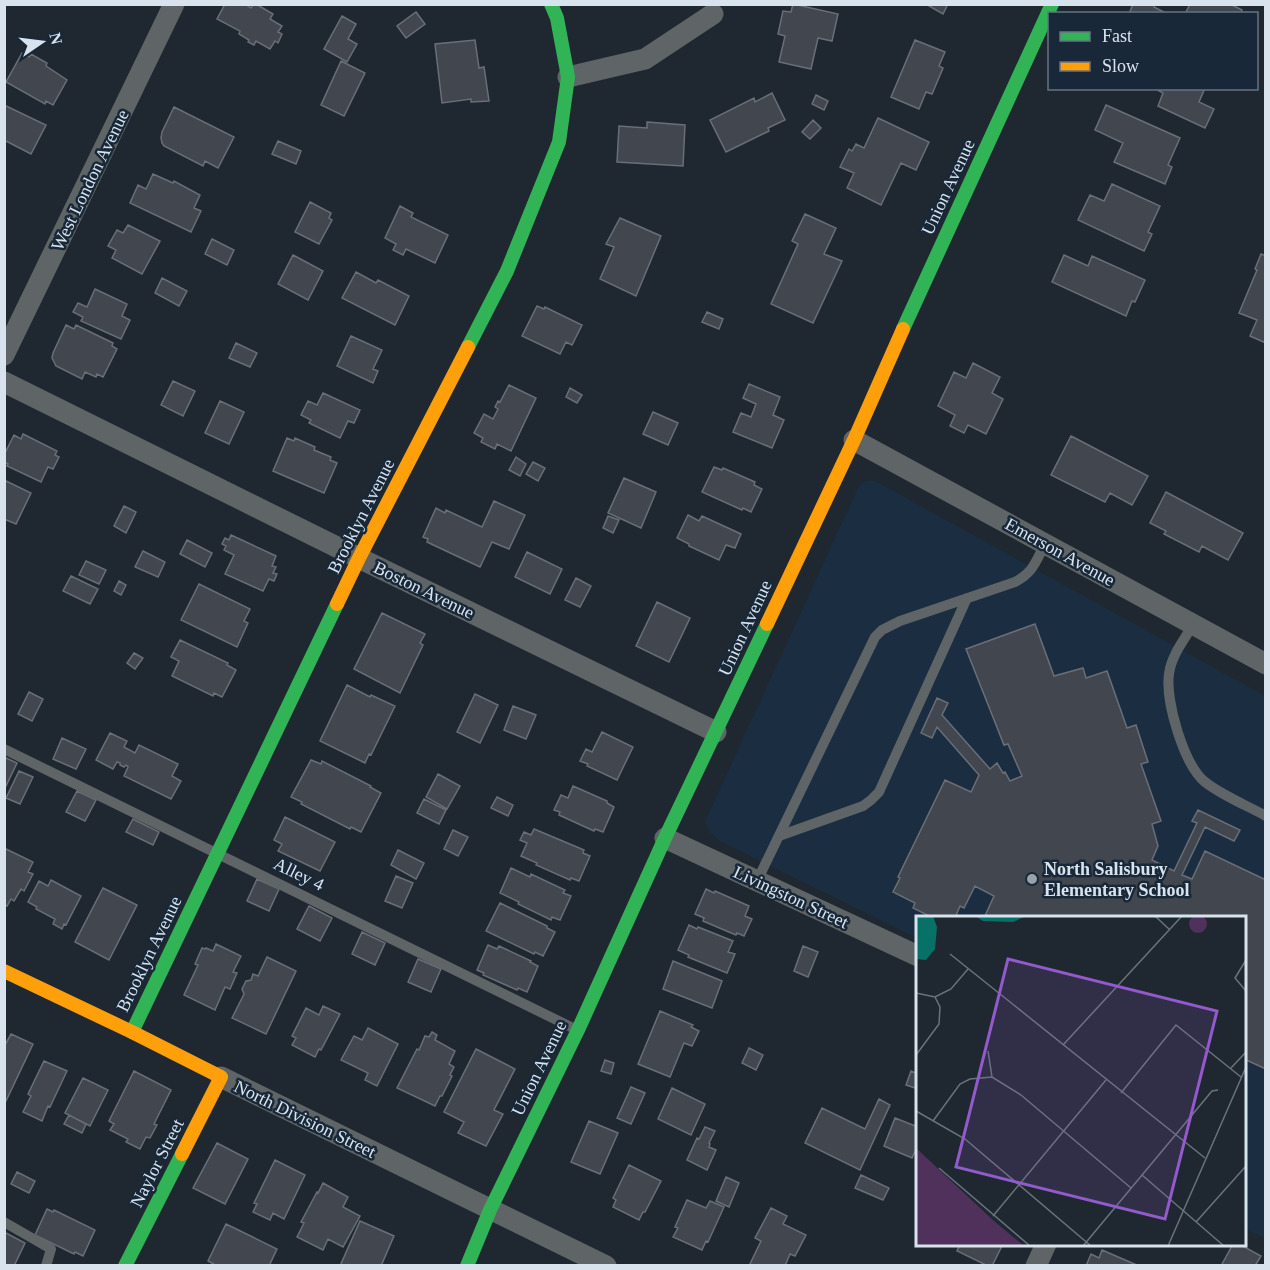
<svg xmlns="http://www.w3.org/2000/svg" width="1270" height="1270" font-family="Georgia,serif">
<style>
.built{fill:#1b2e41}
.building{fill:#42464f;stroke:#696e77;stroke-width:1.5}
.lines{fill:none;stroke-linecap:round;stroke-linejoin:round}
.lane{stroke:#5f6466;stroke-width:10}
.street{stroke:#5f6466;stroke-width:21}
.fast{stroke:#30b455;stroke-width:14}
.slow{stroke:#ff9f0a;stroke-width:14}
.poi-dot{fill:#98a2ac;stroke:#182838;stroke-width:2}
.labels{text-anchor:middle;stroke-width:5;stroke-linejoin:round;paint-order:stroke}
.street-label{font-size:18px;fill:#d9e3ee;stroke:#182838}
.poi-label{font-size:18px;font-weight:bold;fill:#d9e3ee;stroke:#182838;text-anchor:start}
.inset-road{fill:none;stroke:#69737d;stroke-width:1.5}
.view{fill:#925acb;fill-opacity:0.15;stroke:#925acb;stroke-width:3}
.inset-edge{fill:none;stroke:#d9e3ee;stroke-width:3}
</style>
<rect width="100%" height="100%" fill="#1f2831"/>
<path class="built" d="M866 481H875L1265 696V1238L1245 1229 1244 918H918L917 938 720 841 710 832 705 822 859 486Z"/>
<path class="building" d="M225 4H245L251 8 253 4H256L273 14 270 19 282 26 278 32 282 34 278 43 275 41 270 49 256 41 254 45 248 42 249 40 239 34 240 31 217 19Z
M793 4 838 14 832 41 818 38 811 69 779 62 785 36 778 34 783 11 791 12Z
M930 4H948L943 14 929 6Z
M1133 4H1155L1154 7 1164 12 1163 14H1129Z
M1190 4H1230L1242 10 1241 14H1185Z
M416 12 425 24 406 38 397 26Z
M342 16 356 24 348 39 357 44 347 62 324 49Z
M475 40 479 68 484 67 489 101 471 102V99L442 103 435 44Z
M915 40 945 52 939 66 943 68 932 94 926 92 919 109 891 97Z
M22 53 29 57 31 54 47 63 46 66 67 80 53 105 46 101 45 104 6 82Z
M341 61 365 73 344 116 321 105Z
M1154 88H1205L1199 102 1214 109 1205 128 1158 106 1163 93Z
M772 93 785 120 768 128 769 131 726 152 710 120 754 98 755 102Z
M816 95 828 101 824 110 812 104Z
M4 105 46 125 31 154 4 140Z
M1106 105 1180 138 1168 165 1172 167 1165 184 1114 162 1123 143 1095 130Z
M174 107 234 137 218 168 205 161 203 166 164 146 162 143 161 138 162 132Z
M878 118 929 142 916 170 901 163 881 205 847 188 854 173 840 167 849 149 852 151 856 144 864 148Z
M813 120 821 128 810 139 802 132Z
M647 122 685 125 683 166 617 162 619 126 647 128Z
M278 141 301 151 296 164 272 154Z
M153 174 173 183 174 181 200 195 194 208 201 211 191 232 130 203 138 185 146 189Z
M1112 184 1160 206 1148 232 1152 234 1144 251 1078 220 1090 195 1104 201Z
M310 202 331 213 329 218 332 220 319 244 295 232Z
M400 206 413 213 411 217 448 235 435 263 406 249 403 255 393 250 396 244 385 238Z
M805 214 836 228 824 254 842 261 813 323 771 304 798 244 792 241Z
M620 218 661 236 636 296 600 279 614 247 606 244Z
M128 225 160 241 142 274 112 258 116 250 108 246 117 230 123 233Z
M212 239 234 250 227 265 205 254Z
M1261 254 1266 256V343L1250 336 1257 320 1239 313 1257 270 1255 269Z
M293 255 323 271 308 300 278 284Z
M1064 255 1088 266 1092 256 1145 280 1135 302 1132 301 1126 316 1052 282Z
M356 272 376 283 378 280 409 296 395 325 342 298Z
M162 278 187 291 179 306 155 293Z
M95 289 127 304 122 316 130 320 121 339 81 321 83 317 73 312 78 303 87 307Z
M537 306 544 309 545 307 582 325 572 345 566 342 560 354 522 336Z
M707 312 723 319 719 329 702 322Z
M66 325 74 329 76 325 113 343 112 346 117 349 103 377 97 374 96 377 85 372 82 379 56 366 52 358 53 353Z
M351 336 382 350 373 369 378 371 373 383 337 366Z
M236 343 257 353 250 367 229 358Z
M973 363 1000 377 992 393 1003 399 986 434 968 425 964 433 950 426 955 415 938 406 954 372 966 378Z
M173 381 195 391 183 416 161 405Z
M749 384 780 397 773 415 784 420 772 448 733 432 741 413 751 417 756 404 743 398Z
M509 385 536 398 511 451 497 444 495 449 481 442 483 438 474 433 484 414 493 419 498 409 495 407 498 401 500 402Z
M570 388 582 395 577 403 566 397Z
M323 393 360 410 354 423 348 421 340 438 309 423 311 420 301 415 308 401 317 405Z
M220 401 244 412 229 444 205 433Z
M653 412 678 423 668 445 643 434Z
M23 434 57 451 55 455 59 457 53 469 48 467 41 482 7 466 8 464 4 462V455L14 435 21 439Z
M1071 436 1148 476 1132 505 1110 493 1105 502 1051 475Z
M287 438 294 441 295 438 315 447 314 450 331 457 330 460 337 463 324 493 273 471Z
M516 457 526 464 520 476 509 470Z
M533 462 545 468 538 481 526 474Z
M714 467 722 470 723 468 755 482 754 485 762 489 751 512 743 508 742 510 702 492Z
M624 478 656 492 641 528 608 513Z
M4 480 31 493 16 524 4 519Z
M1166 492 1243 533 1228 560 1202 546 1199 552 1164 534 1166 531 1150 523Z
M494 501 525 515 509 549 492 542 480 567 427 542 428 539 423 537 436 508 445 513 446 510 482 527Z
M124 506 136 512 126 533 114 526Z
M688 515 699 521 702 516 741 534 735 548 726 545 719 560 689 546V544L677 538Z
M608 516 619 520 613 533 603 528Z
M231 535 276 556 272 566 276 567 273 573 277 574 274 581 269 579 263 591 225 574 234 555 224 550 226 546 222 544 225 538 229 540Z
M187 540 212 553 205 567 180 554Z
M143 551 165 562 158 577 135 567Z
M527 552 562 569 550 594 515 577Z
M86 561 106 570 99 584 79 575Z
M71 576 98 589 90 604 63 591Z
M576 578 591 586 580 607 565 600Z
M119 581 126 585 121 595 114 591Z
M199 584 250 609 244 621 248 623 237 647 181 620Z
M657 602 690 618 669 662 636 646Z
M382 613 425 634 420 643 423 645 400 693 354 669Z
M1035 624 1054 676 1083 668 1086 678 1107 671 1127 728 1136 725 1148 762 1141 764 1161 821 1152 824 1158 846 1152 860 1174 871 1197 823 1192 821 1198 810 1240 830 1234 841 1205 827 1182 875 1192 879 1205 851 1266 880V1069L1244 1059V918H984L994 896 975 886 964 908 960 906 955 918H933L913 908 915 903 893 892 900 878 898 877 945 780 971 792 979 775 937 727 932 738 921 733 937 698 948 703 942 715 990 769 997 763 1003 773 1005 772 1010 781 1022 776 1008 744 1004 745 966 649Z
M180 640 228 663 227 665 236 670 222 697 214 693 213 696 172 676 179 661 171 657Z
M134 653 143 658 135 669 127 663Z
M347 685 370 697 371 695 395 706 371 755 369 754 365 763 320 741Z
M29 692 43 699 32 721 18 714Z
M475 694 498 705 480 743 457 732Z
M513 706 536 715 526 739 504 730Z
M602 732 633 747 617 780 587 766 588 764 580 761 586 749 592 752Z
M110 733 127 741 124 747 135 753 139 745 178 764 172 776 181 781 171 799 124 776 128 767 126 765 124 767 120 765V763L117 762 113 769 96 760Z
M62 738 86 749 76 769 53 759Z
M4 757 17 763 6 786H4Z
M311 760 321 764 322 761 371 786 370 787 381 793 361 832 351 827 350 829 301 804 302 802 291 797Z
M19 771 33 777 20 804 6 798Z
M438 774 460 786 447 809 426 797Z
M573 786 607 801V803L614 807 603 832 595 829 594 831 559 815 560 812 554 810 561 795 568 798Z
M77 791 96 800 85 821 66 812Z
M497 797 513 805 508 816 491 808Z
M424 799 446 810 439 824 417 813Z
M285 817 335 842 320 871 278 851 282 844 274 840Z
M133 819 159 832 153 845 126 832Z
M534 829 584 850 583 853 590 856 579 881 571 878 570 880 536 865 537 863 521 856 527 843 520 840 524 832 531 835Z
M453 830 468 837 458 856 444 849Z
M4 848 33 862 28 872 33 874 24 891 21 889 14 901 11 899 7 906 4 905Z
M398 850 424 863 416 879 391 865Z
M511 868 530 877 531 874 565 890 563 893 571 896 560 920 552 917 551 920 518 904 519 902 500 893Z
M396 876 413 883 402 908 385 901Z
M257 879 279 889 269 911 247 901Z
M51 880 81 896 66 925 64 924 62 929 53 924 55 919 36 909 37 907 28 902 39 881 48 886Z
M103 888 137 905 109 960 75 942Z
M706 889 714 893 715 891 749 906 745 916 752 919 744 936 737 933 736 935 703 921 704 918 695 914Z
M500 903 547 926V928L555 932 543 956 535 952 534 954 486 931Z
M309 906 332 918 320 941 297 929Z
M689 925 697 929 698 927 733 941 728 952 735 954 727 973 688 957 689 955 678 950Z
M362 932 385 943 375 965 352 954Z
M216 944 241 956 233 972 237 973 230 989 225 987 215 1010 184 995 198 965 195 964 202 948 205 949 206 948 213 951Z
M488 945 497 949 499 946 531 961 530 962 538 966 527 992 518 988 517 990 483 975 484 973 477 970Z
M803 946 818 952 808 977 794 971Z
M267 957 296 971 266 1034 232 1018 244 994 242 989 246 981 251 980 253 974 258 976Z
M418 959 441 969 431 992 408 982Z
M673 961 722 981 712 1008 663 989Z
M323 1006 340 1014 321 1050 319 1049 315 1057 292 1045 296 1038 292 1036 306 1008 319 1015Z
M660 1011 693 1025 691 1027 699 1031 692 1046 684 1043 670 1077 638 1064Z
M368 1028 398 1044 377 1086 365 1080 368 1073 341 1060 354 1036 362 1040Z
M432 1032 437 1035 435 1040 455 1051 449 1064 454 1067 450 1075 452 1076 442 1096H440L435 1106 397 1088 417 1049 419 1050 425 1036 429 1037Z
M11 1034 33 1044 6 1101 4 1100V1047Z
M749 1048 763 1055 756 1070 742 1063Z
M476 1049 515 1069 494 1110 503 1114 486 1146 458 1133 464 1122 444 1112Z
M605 1060 614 1063 611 1074 601 1071Z
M44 1061 67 1071 50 1107 48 1106 42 1121 23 1112 31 1096 28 1094Z
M134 1071 171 1090 154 1124 157 1125 150 1138 146 1137 140 1149 126 1142 128 1139 110 1130 114 1124 109 1121Z
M911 1071 918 1074V1089L906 1085Z
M83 1078 108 1090 90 1126 65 1113Z
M631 1087 645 1093 631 1124 617 1118Z
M672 1088 705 1104 691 1135 658 1119Z
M879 1099 890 1105 860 1170 805 1143 822 1108 865 1129Z
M69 1115 86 1124 82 1133 64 1124Z
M895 1118 918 1127V1145L912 1158 884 1146Z
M589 1121 618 1133 600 1174 571 1162Z
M705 1127 715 1131 709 1143 710 1144 709 1147 716 1150 707 1170 687 1160 697 1138 699 1139Z
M217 1143 248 1159 225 1204 193 1188Z
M275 1160 305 1175 284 1219 273 1213 270 1220 253 1212 257 1204 254 1203Z
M629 1165 661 1181 645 1212H643L639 1220 613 1207 616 1200 613 1198Z
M17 1172 35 1181 29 1193 11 1184Z
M861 1175 889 1188 883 1200 855 1188Z
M726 1177 739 1183 729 1207 716 1201Z
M323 1183 348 1197 343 1207 360 1216 343 1247 328 1239 323 1250 297 1237 304 1223 301 1222 317 1192 318 1193Z
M687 1200 706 1208 710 1201 724 1207 708 1242 706 1241 702 1250 673 1237 678 1228 675 1227Z
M771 1208 787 1216 783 1224 806 1235 795 1256 790 1254 785 1266H749L761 1241 755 1238Z
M47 1209 53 1212 54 1210 95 1230 83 1256 75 1252 74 1254 35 1235Z
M360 1221 394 1236 381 1266H340Z
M226 1224 277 1249 269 1266H217L208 1261Z
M4 1232 25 1243 14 1266H4Z
M960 1244H1003L992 1266H988L957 1251Z
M1233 1244H1239L1261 1256 1255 1266H1221Z
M1102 1250 1139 1266H1086L1091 1254 1099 1258Z"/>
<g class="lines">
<path class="lane" d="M1193 625C1184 640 1171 656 1169 674 1165 701 1184 765 1205 782 1223 796 1246 805 1266 816
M4 749 575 1029
M779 836 863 806 871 800 879 792 967 598
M757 881 875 637 882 630 900 621 1015 582C1033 573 1036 561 1045 544
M4 1222 51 1249 46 1266"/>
<path class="street" d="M568 77 645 59 713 14
M4 355 174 4
M4 382 359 558 716 732
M854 440 1266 664
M665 838 918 956
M221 1077 606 1266
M1036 1266 1046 1244"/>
<path class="fast" d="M903 329 1052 4
M468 347 507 271 559 142 568 77 557 18 551 4
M132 1032 337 604
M125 1266 182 1154
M467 1266 490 1210 578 1030 665 838 767 624"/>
<path class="slow" d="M337 604 359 558 468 347
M767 624 854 440 903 329
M4 971 132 1032 221 1077 182 1154"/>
</g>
<circle class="poi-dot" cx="1032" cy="879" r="6"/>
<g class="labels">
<g class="street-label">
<text transform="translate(90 180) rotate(-64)" y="6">West London Avenue</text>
<text transform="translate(948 187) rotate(-65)" y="6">Union Avenue</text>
<text transform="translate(361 516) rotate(-63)" y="6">Brooklyn Avenue</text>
<text transform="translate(1060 552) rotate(29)" y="6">Emerson Avenue</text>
<text transform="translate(424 590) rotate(26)" y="6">Boston Avenue</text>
<text transform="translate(745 628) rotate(-65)" y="6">Union Avenue</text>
<text transform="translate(299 874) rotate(26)" y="6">Alley 4</text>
<text transform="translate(791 897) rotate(25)" y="6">Livingston Street</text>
<text transform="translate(149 954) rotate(-64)" y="6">Brooklyn Avenue</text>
<text transform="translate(539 1068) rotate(-64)" y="6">Union Avenue</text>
<text transform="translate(305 1119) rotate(26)" y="6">North Division Street</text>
<text transform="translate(157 1163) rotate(-63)" y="6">Naylor Street</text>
</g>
<g class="poi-label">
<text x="1044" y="875">North Salisbury<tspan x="1044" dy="21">Elementary School</tspan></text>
</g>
</g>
<g transform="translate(916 916)">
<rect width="330" height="330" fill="#1f2831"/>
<path d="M273 8a9 9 0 1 1 18 0a9 9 0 1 1-18 0ZM0 232 78 305 108 330H0Z" fill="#4f315c"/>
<path d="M0 0H17L21 11 19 33 10 44 0 43ZM59 0H110L97 6 67 5Z" fill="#087167"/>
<path class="inset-road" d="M239 0 254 14M34 38 289 242M330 44 319 62 330 75M0 77 19 81 35 73 52 53M147 129 266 0M72 135 76 161M0 139 23 108 24 91 19 81M315 152 330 136M205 177 260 109 325 161M0 195 49 223 175 330M17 205 44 168 54 163 76 161 105 179 215 272M23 252 114 330M226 259 308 330M77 300 190 164M280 306 330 250M167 330 296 175 302 174M252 330 330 151"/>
<path class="view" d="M92 43 301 95 249 303 40 251Z"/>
<rect width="330" height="330" class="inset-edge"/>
</g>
<rect width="1270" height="1270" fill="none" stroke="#d9e3ee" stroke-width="12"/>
<rect x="1048" y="12" width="210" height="78" fill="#182838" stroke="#657381" stroke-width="1.5"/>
<rect x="1060" y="32" width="30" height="9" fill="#30b455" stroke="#657381" stroke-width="1.5"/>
<text x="1102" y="42" font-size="18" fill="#d9e3ee">Fast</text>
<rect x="1060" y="62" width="30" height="9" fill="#ff9f0a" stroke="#657381" stroke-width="1.5"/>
<text x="1102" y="72" font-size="18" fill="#d9e3ee">Slow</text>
<g transform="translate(42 42) rotate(76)" stroke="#182838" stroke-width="4.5" paint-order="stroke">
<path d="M0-4.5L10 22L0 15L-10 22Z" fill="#d9e3ee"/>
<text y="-9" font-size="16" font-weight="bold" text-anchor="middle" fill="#d9e3ee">N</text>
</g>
</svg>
